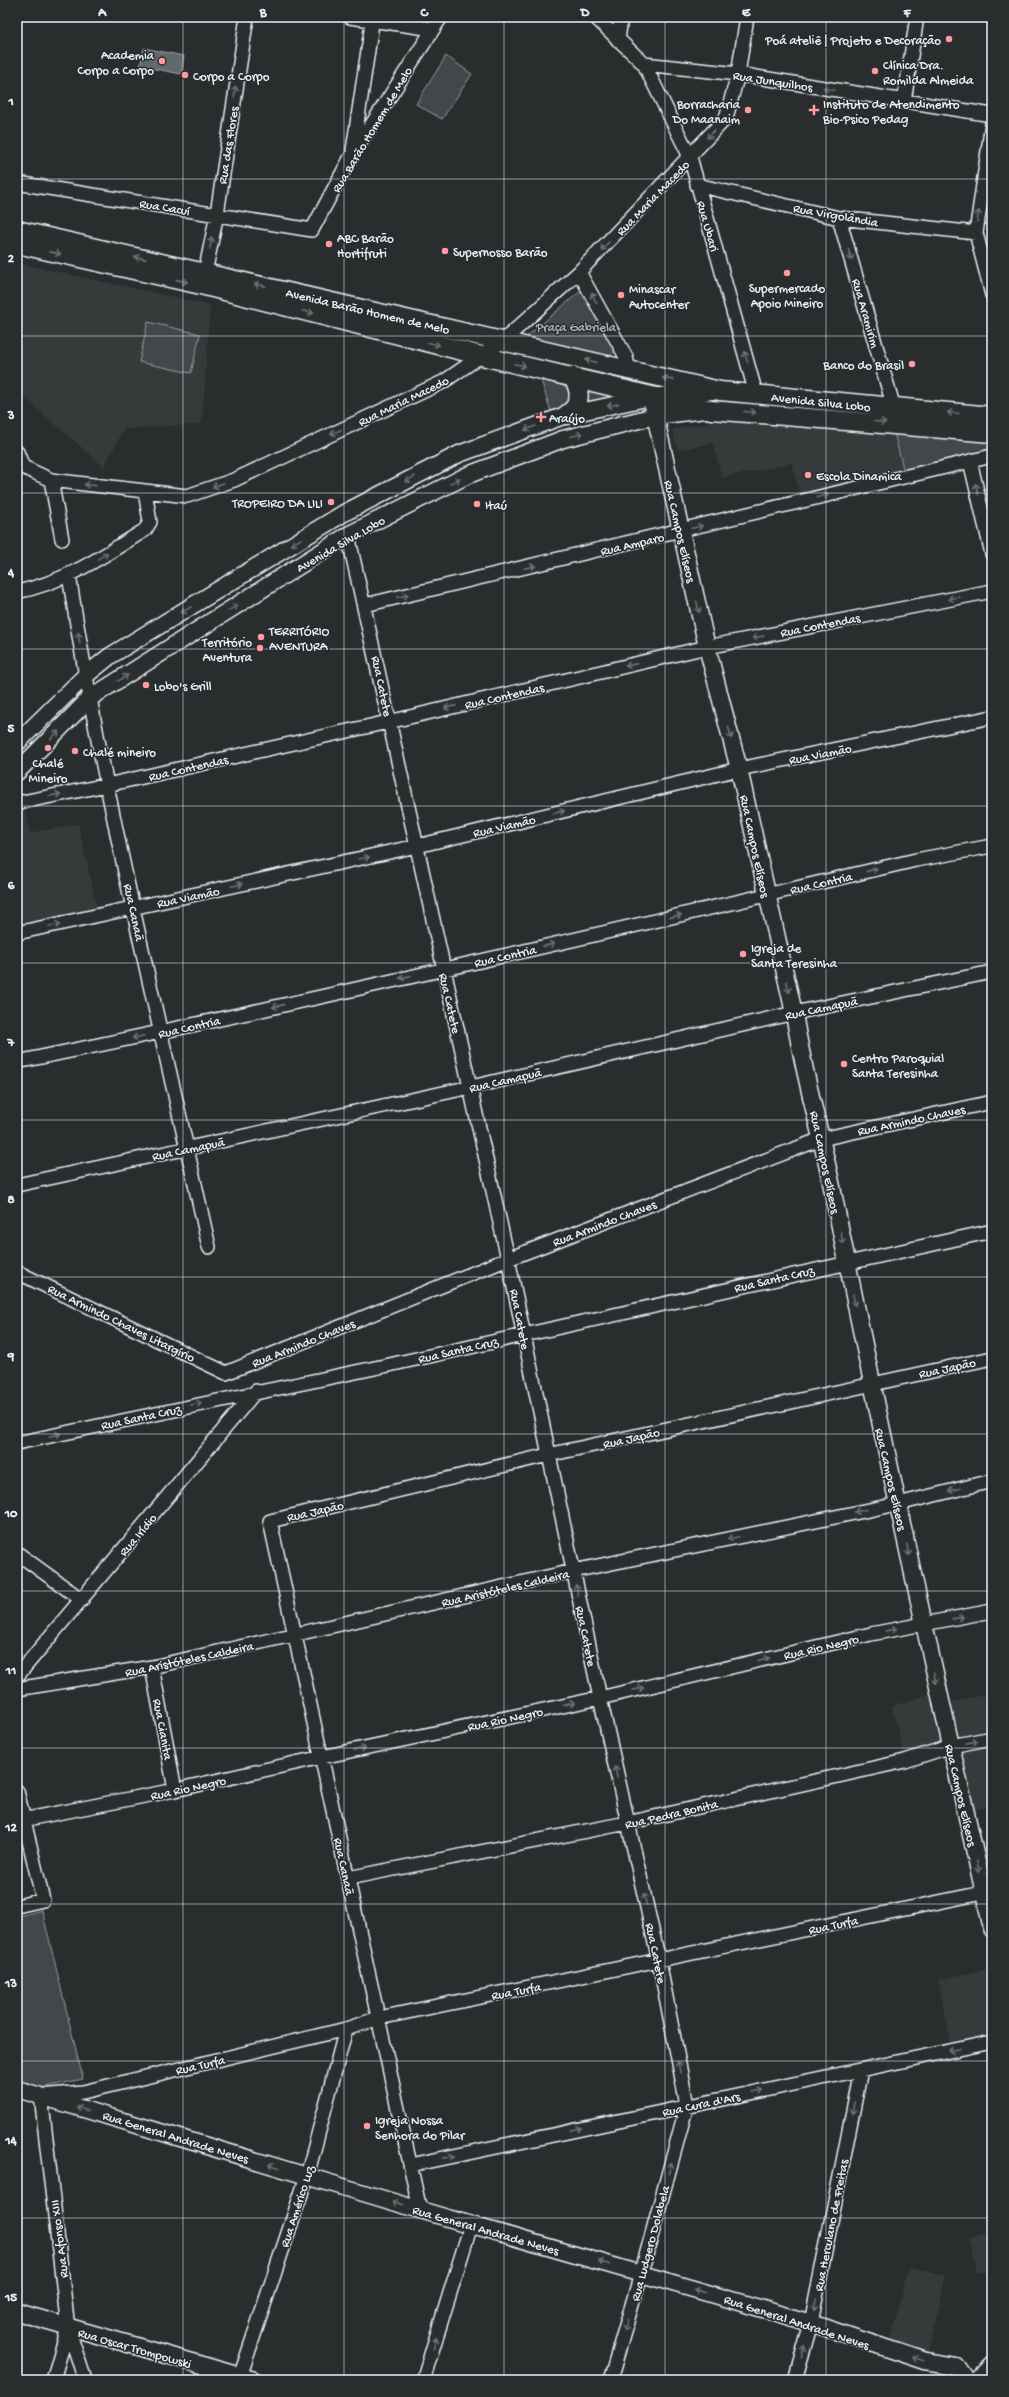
<svg xmlns="http://www.w3.org/2000/svg" width="1009" height="2397" font-family="'Gochi Hand',sans-serif">
<style>
.built{fill:#363a3b}
.green{fill:#424648;stroke:#959ca0}
.water{fill:#63686b;stroke:#989fa3}
.lines{fill:none;stroke-linecap:round;stroke-linejoin:round}
.minor-casing{stroke:#e8f1f8;stroke-width:16}
.tertiary-casing{stroke:#e8f1f8;stroke-width:19}
.secondary-casing{stroke:#e8f1f8;stroke-width:21}
.minor{stroke:#2a2d2e;stroke-width:13}
.tertiary{stroke:#2a2d2e;stroke-width:16}
.secondary{stroke:#2a2d2e;stroke-width:18}
.oneway{stroke:#6c7275}
.grid{fill:none;stroke:#e8f1f8;stroke-width:1;stroke-opacity:0.55}
.poi-dot{fill:#ff9aa2;stroke:#2a2d2e;stroke-width:1.5}
.labels{text-anchor:middle;stroke-width:3;stroke-linejoin:round;paint-order:stroke}
.poi-label{font-size:13px;fill:#e8f1f8;stroke:#2a2d2e;text-anchor:start}
.street-label{font-size:13px;fill:#e8f1f8;stroke:#2a2d2e}
.park-label{font-size:13px;fill:#aeb5ba;stroke:#2a2d2e}
.neatline{fill:none;stroke:#e8f1f8;stroke-width:1.5}
.grid-label{font-size:13px;text-anchor:middle;font-weight:bold;fill:#e8f1f8}
</style>
<rect width="100%" height="100%" fill="#2a2d2e"/>
<filter id="ink" filterUnits="userSpaceOnUse"><feTurbulence type="fractalNoise" baseFrequency=".025" numOctaves="2"/><feDisplacementMap in="SourceGraphic" scale="8" xChannelSelector="R" yChannelSelector="G"/><feConvolveMatrix kernelMatrix="1 2 1 2 8 2 1 2 1" color-interpolation-filters="sRGB"/></filter>
<g filter="url(#ink)">
<path class="built" d="M17 263 210 305 202 424 124 429 104 467 17 391Z
M721 422 894 432 904 472 799 494 792 463 722 478 713 443 678 450 672 429Z
M25 809 30 833 78 824 98 911 17 929V811Z
M936 1692 945 1744 904 1756 892 1706Z
M983 1695 991 1731 957 1740 948 1703Z
M992 1742V1806L970 1811 961 1749Z
M992 1968V2034L951 2043 938 1980Z
M992 2234V2272L975 2274 969 2238Z
M909 2267 947 2275 926 2360 888 2350Z"/>
<path class="green" d="M446 56 472 74 442 119 416 104Z
M583 289 616 350 609 357 524 339Z
M148 322 200 334 191 373 139 362Z
M541 380 568 387 573 393 570 406 551 412Z
M583 388 611 394 620 399 585 405 588 396Z
M894 432 992 438V451L904 472Z
M42 1910 83 2079 36 2089 17 2084V1917Z"/>
<path class="water" d="M144 48 184 56 181 74 140 66Z"/>
<g class="lines">
<defs>
<path id="minor" d="M350 17 433 29
M595 17 644 64 738 74 992 115
M618 41 621 17
M644 64 690 157 756 394
M904 102 917 17
M992 123 976 233 992 295
M353 150 373 17
M17 183 312 230 352 155 441 17
M697 185 839 218 976 233
M839 218 894 408
M579 272 626 357 629 370
M205 273 217 214 247 17
M17 452 23 467
M970 461 992 554
M17 467H23L51 480 187 496 234 480 443 382 503 341 579 272 726 118 738 74 747 17
M51 480 62 539
M348 535 508 1259 600 1698 659 1961 687 2105 641 2274 610 2380
M69 575C104 801 160 1024 209 1247
M17 592C68 581 101 557 145 530L150 522 145 491
M365 605 992 456
M17 803 107 785 397 720 707 647 992 591
M17 933 417 846 739 769 992 717
M17 1062C318 1000 617 930 916 860L992 846
M17 1185 471 1087 794 1013 992 972
M17 1272 226 1373 508 1259 821 1139 992 1102
M17 1443 389 1365 992 1231
M17 1553 82 1600
M152 1667 175 1790
M17 1676 256 1391
M17 1689 152 1667 573 1571 898 1504 992 1481
M17 1791 43 1900 17 1906
M17 1821 175 1790 322 1757 600 1698 871 1634 992 1611
M348 1878 627 1823 905 1761 951 1746 992 1738
M411 2165 992 2042
M420 2210 270 1521 548 1455 992 1358
M53 2380 68 2328
M85 2380 68 2328 41 2096 83 2092 346 2029 379 2018 992 1891
M239 2380 307 2176 346 2029
M423 2380 471 2225
M795 2380 811 2323 861 2070"/>
<path id="tertiary" d="M651 397 707 647 739 769 794 1013C803 1073 821 1132 833 1192 882 1439 937 1684 992 1929
M17 743 85 676 110 656 344 513 459 454 566 415 651 397 712 391
M17 772 90 698 348 535 468 475 563 439 655 416 705 410
M17 2089 420 2210 811 2323 925 2361 956 2366 966 2380
M17 2312 254 2380
M976 2380 992 2364"/>
<path id="secondary" d="M17 230 720 391 992 416
M17 244 201 285 482 356 711 410 992 433
M566 415C582 405 582 390 571 376"/>
</defs>
<use href="#minor" class="minor-casing"/>
<use href="#tertiary" class="tertiary-casing"/>
<use href="#secondary" class="secondary-casing"/>
<use href="#minor" class="minor"/>
<use href="#tertiary" class="tertiary"/>
<use href="#secondary" class="secondary"/>
</g>
<defs><path id="oneway-shaft" d="M-6 0H5M1.5-3L5.5 0L1.5 3" fill="none" stroke-width="1.6" stroke-linecap="round" stroke-linejoin="round"/></defs>
<g class="oneway">
<use href="#oneway-shaft" transform="translate(829 89) rotate(-171)"/>
<use href="#oneway-shaft" transform="translate(235 92) rotate(-81)"/>
<use href="#oneway-shaft" transform="translate(711 134) rotate(132)"/>
<use href="#oneway-shaft" transform="translate(978 216) rotate(-82)"/>
<use href="#oneway-shaft" transform="translate(211 243) rotate(-79)"/>
<use href="#oneway-shaft" transform="translate(605 246) rotate(134)"/>
<use href="#oneway-shaft" transform="translate(55 253) rotate(13)"/>
<use href="#oneway-shaft" transform="translate(850 255) rotate(74)"/>
<use href="#oneway-shaft" transform="translate(140 258) rotate(-167)"/>
<use href="#oneway-shaft" transform="translate(182 281) rotate(13)"/>
<use href="#oneway-shaft" transform="translate(260 285) rotate(-167)"/>
<use href="#oneway-shaft" transform="translate(594 298) rotate(-119)"/>
<use href="#oneway-shaft" transform="translate(308 312) rotate(14)"/>
<use href="#oneway-shaft" transform="translate(434 344) rotate(14)"/>
<use href="#oneway-shaft" transform="translate(746 357) rotate(-106)"/>
<use href="#oneway-shaft" transform="translate(591 361) rotate(-167)"/>
<use href="#oneway-shaft" transform="translate(520 365) rotate(12)"/>
<use href="#oneway-shaft" transform="translate(668 379) rotate(-167)"/>
<use href="#oneway-shaft" transform="translate(613 405) rotate(168)"/>
<use href="#oneway-shaft" transform="translate(750 412) rotate(5)"/>
<use href="#oneway-shaft" transform="translate(953 413) rotate(-175)"/>
<use href="#oneway-shaft" transform="translate(880 422) rotate(5)"/>
<use href="#oneway-shaft" transform="translate(530 428) rotate(160)"/>
<use href="#oneway-shaft" transform="translate(336 432) rotate(155)"/>
<use href="#oneway-shaft" transform="translate(577 435) rotate(-14)"/>
<use href="#oneway-shaft" transform="translate(410 479) rotate(153)"/>
<use href="#oneway-shaft" transform="translate(455 481) rotate(-27)"/>
<use href="#oneway-shaft" transform="translate(90 485) rotate(-174)"/>
<use href="#oneway-shaft" transform="translate(218 485) rotate(160)"/>
<use href="#oneway-shaft" transform="translate(977 489) rotate(-103)"/>
<use href="#oneway-shaft" transform="translate(823 496) rotate(-14)"/>
<use href="#oneway-shaft" transform="translate(697 527) rotate(-14)"/>
<use href="#oneway-shaft" transform="translate(296 542) rotate(149)"/>
<use href="#oneway-shaft" transform="translate(103 556) rotate(-31)"/>
<use href="#oneway-shaft" transform="translate(530 567) rotate(-13)"/>
<use href="#oneway-shaft" transform="translate(403 596) rotate(-13)"/>
<use href="#oneway-shaft" transform="translate(954 598) rotate(169)"/>
<use href="#oneway-shaft" transform="translate(698 607) rotate(77)"/>
<use href="#oneway-shaft" transform="translate(233 608) rotate(-32)"/>
<use href="#oneway-shaft" transform="translate(186 610) rotate(149)"/>
<use href="#oneway-shaft" transform="translate(758 637) rotate(169)"/>
<use href="#oneway-shaft" transform="translate(79 638) rotate(-99)"/>
<use href="#oneway-shaft" transform="translate(631 665) rotate(167)"/>
<use href="#oneway-shaft" transform="translate(123 678) rotate(-32)"/>
<use href="#oneway-shaft" transform="translate(450 707) rotate(167)"/>
<use href="#oneway-shaft" transform="translate(730 733) rotate(75)"/>
<use href="#oneway-shaft" transform="translate(55 735) rotate(-45)"/>
<use href="#oneway-shaft" transform="translate(55 795) rotate(-11)"/>
<use href="#oneway-shaft" transform="translate(559 812) rotate(-13)"/>
<use href="#oneway-shaft" transform="translate(364 858) rotate(-12)"/>
<use href="#oneway-shaft" transform="translate(872 870) rotate(-13)"/>
<use href="#oneway-shaft" transform="translate(237 885) rotate(-12)"/>
<use href="#oneway-shaft" transform="translate(676 916) rotate(-13)"/>
<use href="#oneway-shaft" transform="translate(55 925) rotate(-12)"/>
<use href="#oneway-shaft" transform="translate(549 945) rotate(-13)"/>
<use href="#oneway-shaft" transform="translate(405 977) rotate(167)"/>
<use href="#oneway-shaft" transform="translate(788 987) rotate(77)"/>
<use href="#oneway-shaft" transform="translate(278 1006) rotate(167)"/>
<use href="#oneway-shaft" transform="translate(138 1037) rotate(168)"/>
<use href="#oneway-shaft" transform="translate(842 1238) rotate(79)"/>
<use href="#oneway-shaft" transform="translate(854 1300) rotate(79)"/>
<use href="#oneway-shaft" transform="translate(196 1404) rotate(-12)"/>
<use href="#oneway-shaft" transform="translate(55 1435) rotate(-12)"/>
<use href="#oneway-shaft" transform="translate(954 1490) rotate(167)"/>
<use href="#oneway-shaft" transform="translate(860 1511) rotate(168)"/>
<use href="#oneway-shaft" transform="translate(733 1538) rotate(168)"/>
<use href="#oneway-shaft" transform="translate(908 1550) rotate(78)"/>
<use href="#oneway-shaft" transform="translate(577 1590) rotate(-102)"/>
<use href="#oneway-shaft" transform="translate(958 1618) rotate(-11)"/>
<use href="#oneway-shaft" transform="translate(891 1630) rotate(-10)"/>
<use href="#oneway-shaft" transform="translate(764 1659) rotate(-13)"/>
<use href="#oneway-shaft" transform="translate(935 1678) rotate(77)"/>
<use href="#oneway-shaft" transform="translate(638 1689) rotate(-13)"/>
<use href="#oneway-shaft" transform="translate(569 1704) rotate(-12)"/>
<use href="#oneway-shaft" transform="translate(972 1742) rotate(-11)"/>
<use href="#oneway-shaft" transform="translate(360 1749) rotate(-12)"/>
<use href="#oneway-shaft" transform="translate(616 1772) rotate(-102)"/>
<use href="#oneway-shaft" transform="translate(978 1867) rotate(77)"/>
<use href="#oneway-shaft" transform="translate(645 1899) rotate(-103)"/>
<use href="#oneway-shaft" transform="translate(954 2050) rotate(168)"/>
<use href="#oneway-shaft" transform="translate(679 2067) rotate(-101)"/>
<use href="#oneway-shaft" transform="translate(758 2091) rotate(-11)"/>
<use href="#oneway-shaft" transform="translate(853 2108) rotate(101)"/>
<use href="#oneway-shaft" transform="translate(82 2109) rotate(-163)"/>
<use href="#oneway-shaft" transform="translate(576 2129) rotate(-12)"/>
<use href="#oneway-shaft" transform="translate(449 2157) rotate(-12)"/>
<use href="#oneway-shaft" transform="translate(274 2166) rotate(-163)"/>
<use href="#oneway-shaft" transform="translate(670 2168) rotate(-75)"/>
<use href="#oneway-shaft" transform="translate(398 2203) rotate(-163)"/>
<use href="#oneway-shaft" transform="translate(604 2263) rotate(-164)"/>
<use href="#oneway-shaft" transform="translate(700 2291) rotate(-164)"/>
<use href="#oneway-shaft" transform="translate(815 2305) rotate(101)"/>
<use href="#oneway-shaft" transform="translate(626 2325) rotate(106)"/>
<use href="#oneway-shaft" transform="translate(435 2343) rotate(-73)"/>
<use href="#oneway-shaft" transform="translate(803 2352) rotate(-75)"/>
<use href="#oneway-shaft" transform="translate(918 2359) rotate(-163)"/>
</g>
</g>
<path class="grid" d="M183 17V2380M344 17V2380M504 17V2380M665 17V2380M826 17V2380M17 179H992M17 336H992M17 493H992M17 649H992M17 806H992M17 963H992M17 1120H992M17 1277H992M17 1434H992M17 1591H992M17 1748H992M17 1904H992M17 2061H992M17 2218H992"/>
<g class="poi-dot">
<circle cx="949" cy="39" r="4"/>
<circle cx="162" cy="61" r="4"/>
<circle cx="875" cy="71" r="4"/>
<circle cx="185" cy="75" r="4"/>
<circle cx="748" cy="110" r="4"/>
<path d="M812 104h4v4h4v4h-4v4h-4v-4h-4v-4h4z"/>
<circle cx="329" cy="244" r="4"/>
<circle cx="445" cy="251" r="4"/>
<circle cx="787" cy="273" r="4"/>
<circle cx="621" cy="295" r="4"/>
<circle cx="912" cy="364" r="4"/>
<path d="M539 411h4v4h4v4h-4v4h-4v-4h-4v-4h4z"/>
<circle cx="808" cy="475" r="4"/>
<circle cx="331" cy="502" r="4"/>
<circle cx="477" cy="504" r="4"/>
<circle cx="261" cy="637" r="4"/>
<circle cx="260" cy="648" r="4"/>
<circle cx="146" cy="685" r="4"/>
<circle cx="48" cy="748" r="4"/>
<circle cx="75" cy="751" r="4"/>
<circle cx="743" cy="954" r="4"/>
<circle cx="844" cy="1064" r="4"/>
<circle cx="367" cy="2126" r="4"/>
</g>
<g class="labels">
<g class="poi-label">
<text x="941" y="44" text-anchor="end">Poá ateliê | Projeto e Decoração</text>
<text x="154" y="59" text-anchor="end">Academia<tspan x="154" dy="15">Corpo a Corpo</tspan></text>
<text x="883" y="69">Clínica Dra.<tspan x="883" dy="15">Romilda Almeida</tspan></text>
<text x="193" y="80">Corpo a Corpo</text>
<text x="740" y="108" text-anchor="end">Borracharia<tspan x="740" dy="15">Do Maanaim</tspan></text>
<text x="823" y="108">Instituto de Atendimento<tspan x="823" dy="15">Bio-Psico Pedag</tspan></text>
<text x="337" y="242">ABC Barão<tspan x="337" dy="15">Hortifruti</tspan></text>
<text x="453" y="256">Supernosso Barão</text>
<text x="787" y="292" text-anchor="middle">Supermercado<tspan x="787" dy="15">Apoio Mineiro</tspan></text>
<text x="629" y="293">Minascar<tspan x="629" dy="15">Autocenter</tspan></text>
<text x="904" y="369" text-anchor="end">Banco do Brasil</text>
<text x="549" y="422">Araújo</text>
<text x="816" y="480">Escola Dinamica</text>
<text x="323" y="507" text-anchor="end">TROPEIRO DA LILI</text>
<text x="485" y="509">Itaú</text>
<text x="269" y="635">TERRITÓRIO<tspan x="269" dy="15">AVENTURA</tspan></text>
<text x="252" y="646" text-anchor="end">Território<tspan x="252" dy="15">Aventura</tspan></text>
<text x="154" y="690">Lobo's Grill</text>
<text x="83" y="756">Chalé mineiro</text>
<text x="48" y="767" text-anchor="middle">Chalé<tspan x="48" dy="15">Mineiro</tspan></text>
<text x="751" y="952">Igreja de<tspan x="751" dy="15">Santa Teresinha</tspan></text>
<text x="852" y="1062">Centro Paroquial<tspan x="852" dy="15">Santa Teresinha</tspan></text>
<text x="375" y="2124">Igreja Nossa<tspan x="375" dy="15">Senhora do Pilar</tspan></text>
</g>
<g class="street-label">
<text transform="translate(773 80) rotate(9)" y="5">Rua Junquilhos</text>
<text transform="translate(371 129) rotate(-59)" y="5">Rua Barão Homem de Melo</text>
<text transform="translate(227 145) rotate(-81)" y="5">Rua das Flores</text>
<text transform="translate(652 197) rotate(-46)" y="5">Rua Maria Macedo</text>
<text transform="translate(165 206) rotate(9)" y="5">Rua Cacuí</text>
<text transform="translate(836 214) rotate(10)" y="5">Rua Virgolândia</text>
<text transform="translate(709 226) rotate(74)" y="5">Rua Ubari</text>
<text transform="translate(368 310) rotate(13)" y="5">Avenida Barão Homem de Melo</text>
<text transform="translate(867 313) rotate(74)" y="5">Rua Aramirim</text>
<text transform="translate(403 400) rotate(-26)" y="5">Rua Maria Macedo</text>
<text transform="translate(821 401) rotate(6)" y="5">Avenida Silva Lobo</text>
<text transform="translate(681 531) rotate(77)" y="5">Rua Campos Elíseos</text>
<text transform="translate(340 543) rotate(-30)" y="5">Avenida Silva Lobo</text>
<text transform="translate(632 543) rotate(-13)" y="5">Rua Amparo</text>
<text transform="translate(820 624) rotate(-11)" y="5">Rua Contendas</text>
<text transform="translate(383 686) rotate(78)" y="5">Rua Catete</text>
<text transform="translate(504 695) rotate(-13)" y="5">Rua Contendas</text>
<text transform="translate(820 753) rotate(-11)" y="5">Rua Viamão</text>
<text transform="translate(188 767) rotate(-13)" y="5">Rua Contendas</text>
<text transform="translate(504 825) rotate(-13)" y="5">Rua Viamão</text>
<text transform="translate(756 846) rotate(78)" y="5">Rua Campos Elíseos</text>
<text transform="translate(821 882) rotate(-13)" y="5">Rua Contria</text>
<text transform="translate(188 896) rotate(-12)" y="5">Rua Viamão</text>
<text transform="translate(135 912) rotate(78)" y="5">Rua Canaã</text>
<text transform="translate(505 955) rotate(-13)" y="5">Rua Contria</text>
<text transform="translate(451 1003) rotate(77)" y="5">Rua Catete</text>
<text transform="translate(821 1007) rotate(-12)" y="5">Rua Camapuã</text>
<text transform="translate(189 1026) rotate(-13)" y="5">Rua Contria</text>
<text transform="translate(505 1079) rotate(-13)" y="5">Rua Camapuã</text>
<text transform="translate(911 1119) rotate(-12)" y="5">Rua Armindo Chaves</text>
<text transform="translate(188 1148) rotate(-12)" y="5">Rua Camapuã</text>
<text transform="translate(826 1162) rotate(78)" y="5">Rua Campos Elíseos</text>
<text transform="translate(604 1222) rotate(-21)" y="5">Rua Armindo Chaves</text>
<text transform="translate(774 1278) rotate(-13)" y="5">Rua Santa Cruz</text>
<text transform="translate(521 1319) rotate(79)" y="5">Rua Catete</text>
<text transform="translate(122 1322) rotate(26)" y="5">Rua Armindo Chaves Litargírio</text>
<text transform="translate(303 1342) rotate(-22)" y="5">Rua Armindo Chaves</text>
<text transform="translate(458 1349) rotate(-13)" y="5">Rua Santa Cruz</text>
<text transform="translate(947 1367) rotate(-12)" y="5">Rua Japão</text>
<text transform="translate(141 1416) rotate(-12)" y="5">Rua Santa Cruz</text>
<text transform="translate(631 1437) rotate(-13)" y="5">Rua Japão</text>
<text transform="translate(892 1479) rotate(77)" y="5">Rua Campos Elíseos</text>
<text transform="translate(315 1510) rotate(-13)" y="5">Rua Japão</text>
<text transform="translate(137 1534) rotate(-50)" y="5">Rua Irídio</text>
<text transform="translate(505 1587) rotate(-13)" y="5">Rua Aristóteles Caldeira</text>
<text transform="translate(587 1636) rotate(78)" y="5">Rua Catete</text>
<text transform="translate(821 1646) rotate(-13)" y="5">Rua Rio Negro</text>
<text transform="translate(189 1658) rotate(-12)" y="5">Rua Aristóteles Caldeira</text>
<text transform="translate(505 1718) rotate(-12)" y="5">Rua Rio Negro</text>
<text transform="translate(164 1729) rotate(79)" y="5">Rua Cianita</text>
<text transform="translate(188 1787) rotate(-12)" y="5">Rua Rio Negro</text>
<text transform="translate(962 1795) rotate(77)" y="5">Rua Campos Elíseos</text>
<text transform="translate(671 1813) rotate(-13)" y="5">Rua Pedra Bonita</text>
<text transform="translate(345 1866) rotate(78)" y="5">Rua Canaã</text>
<text transform="translate(833 1924) rotate(-12)" y="5">Rua Turfa</text>
<text transform="translate(657 1953) rotate(78)" y="5">Rua Catete</text>
<text transform="translate(516 1990) rotate(-11)" y="5">Rua Turfa</text>
<text transform="translate(200 2064) rotate(-13)" y="5">Rua Turfa</text>
<text transform="translate(701 2103) rotate(-12)" y="5">Rua Cura d'Ars</text>
<text transform="translate(176 2136) rotate(17)" y="5">Rua General Andrade Neves</text>
<text transform="translate(296 2206) rotate(-72)" y="5">Rua Américo Luz</text>
<text transform="translate(830 2225) rotate(-79)" y="5">Rua Herculano de Freitas</text>
<text transform="translate(486 2229) rotate(16)" y="5">Rua General Andrade Neves</text>
<text transform="translate(58 2239) rotate(-97)" y="5">Rua Afonso XIII</text>
<text transform="translate(649 2243) rotate(-75)" y="5">Rua Ludgero Dolabela</text>
<text transform="translate(797 2321) rotate(18)" y="5">Rua General Andrade Neves</text>
<text transform="translate(135 2347) rotate(16)" y="5">Rua Oscar Trompowski</text>
</g>
<g class="park-label">
<text x="576" y="331">Praça Gabriela</text>
</g>
</g>
<rect width="1009" height="2397" fill="none" stroke="#2a2d2e" stroke-width="44"/>
<rect x="22" y="22" width="965" height="2353" class="neatline"/>
<g class="grid-label">
<text x="102" y="16">A</text>
<text x="263" y="16">B</text>
<text x="424" y="16">C</text>
<text x="585" y="16">D</text>
<text x="746" y="16">E</text>
<text x="907" y="16">F</text>
<text x="11" y="105">1</text>
<text x="11" y="262">2</text>
<text x="11" y="419">3</text>
<text x="11" y="576">4</text>
<text x="11" y="732">5</text>
<text x="11" y="889">6</text>
<text x="11" y="1046">7</text>
<text x="11" y="1203">8</text>
<text x="11" y="1360">9</text>
<text x="11" y="1517">10</text>
<text x="11" y="1674">11</text>
<text x="11" y="1831">12</text>
<text x="11" y="1987">13</text>
<text x="11" y="2144">14</text>
<text x="11" y="2301">15</text>
</g>
</svg>
